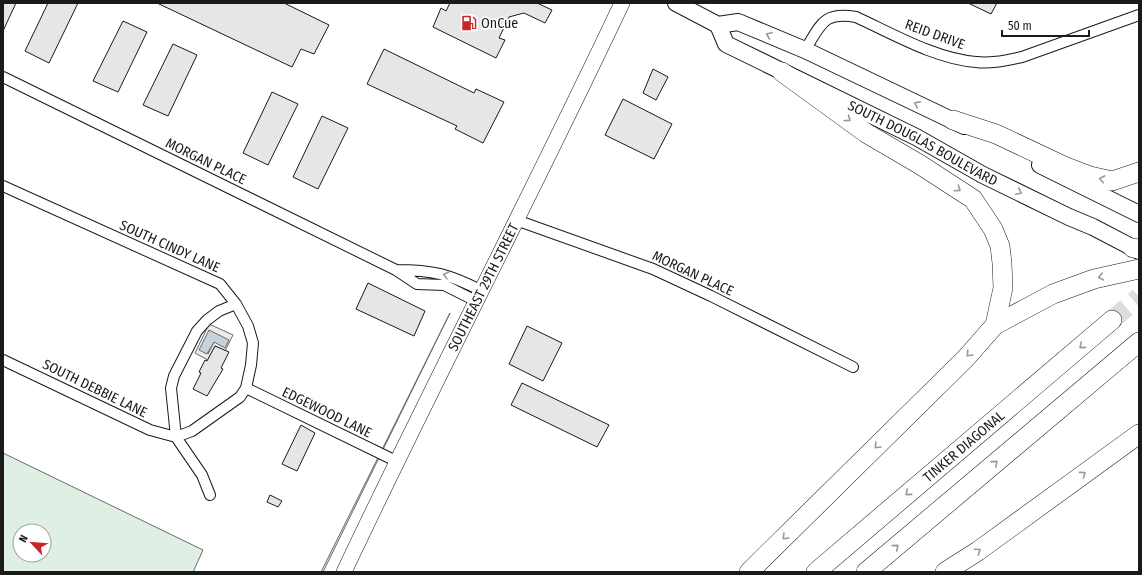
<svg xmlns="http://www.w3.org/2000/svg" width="1142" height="575" font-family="'Fira Sans Condensed',sans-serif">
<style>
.green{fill:#e0efe3;stroke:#6a6a6a;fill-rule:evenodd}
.parking{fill:#ededed;stroke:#6a6a6a;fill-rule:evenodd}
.water{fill:#c6d2dc;stroke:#6a6a6a}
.building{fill:#e6e6e6;stroke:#1a1a1a}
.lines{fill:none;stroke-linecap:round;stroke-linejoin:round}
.highway-tunnel{stroke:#ddd;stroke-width:19;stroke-dasharray:19 10;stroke-linecap:butt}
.street-casing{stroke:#1a1a1a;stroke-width:12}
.secondary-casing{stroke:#1a1a1a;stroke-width:16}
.primary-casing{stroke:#1a1a1a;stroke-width:18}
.highway-casing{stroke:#1a1a1a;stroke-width:20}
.street{stroke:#fff;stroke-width:10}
.secondary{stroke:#fff;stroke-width:15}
.primary{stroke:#fff;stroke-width:16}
.highway{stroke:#fff;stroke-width:19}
.oneway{stroke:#989898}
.labels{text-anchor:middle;stroke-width:3;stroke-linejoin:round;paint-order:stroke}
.poi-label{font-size:14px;fill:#1a1a1a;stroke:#fff;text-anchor:start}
.street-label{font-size:14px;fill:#1a1a1a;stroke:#fff}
</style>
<rect width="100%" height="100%" fill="#fff"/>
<path class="green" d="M450 313 323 572H321Z
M3 453 203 550 193 572H3ZM20 531H44V555H20Z"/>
<path class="parking" d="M209 324 233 335 225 351 215 346 208 360 195 353ZM209 330 214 342 208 354Z"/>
<path class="water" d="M209 330 229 340 225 348 214 342 207 354 199 350Z"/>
<path class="building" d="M3 3H16L3 31Z
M48 3H78L49 63 25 51Z
M157 3H284L329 25 314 54 301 49 292 67Z
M450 3H537L552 10 545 23 524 13 509 17 499 38 505 40 496 58 433 27 441 8 446 11Z
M968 3H997L991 14Z
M123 21 147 32 118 92 93 81Z
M173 44 197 55 168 116 143 105Z
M384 49 474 93 476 89 504 102 483 143 455 129 457 126 367 84Z
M653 69 668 77 656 100 643 93Z
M272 92 298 104 268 165 243 153Z
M623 99 672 124 654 159 605 135Z
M322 116 348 128 318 189 293 177Z
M368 283 425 311 414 336 356 309Z
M527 326 562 343 543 381 509 364Z
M215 346 229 352 221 368 223 369 207 396 193 389 201 373 199 372 205 360 207 361Z
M522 383 609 425 597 447 511 405Z
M301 425 315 433 297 471 282 464Z
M270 495 282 501 278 507 267 502Z"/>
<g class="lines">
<path class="highway-tunnel" d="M1112 320 1139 297"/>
<defs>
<path id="street" d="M805 50C821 25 823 11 856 17 893 34 936 59 976 62 992 64 1007 60 1022 57L1139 15
M3 77 396 270 417 284 444 285 476 301
M3 186 220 284 236 304 248 326 253 343 251 365 246 388 240 397 192 431 176 437 150 430 3 360
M516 220 653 269 711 296 853 367
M396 270C433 270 449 274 482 291
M246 388 396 461
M210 495 202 475 176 437 171 388 174 376 197 331 207 320 219 311 236 304"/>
<g id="secondary">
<path id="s1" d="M344 572C434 381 532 194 622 3"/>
</g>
<g id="primary">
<path d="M676 3 718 25 738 22 805 50 964 126"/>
<path id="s2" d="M718 25 726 44 916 137 983 175 1069 217 1093 227 1139 251"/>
<path d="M1040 165 1139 214"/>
</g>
<g id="highway">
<path d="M782 72 866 133 919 164 973 199 993 229 1000 246 1002 263 1003 288 995 325"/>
<path d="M953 120 996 134 1064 166 1090 176 1112 181 1139 172"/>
<path d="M1133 248 1139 249"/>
<path d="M749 572 966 358 995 325 1053 294 1094 279 1139 269"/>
<path id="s3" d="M816 572 1112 320"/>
<path d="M866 572 1139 342"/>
<path d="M945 572 978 551 1139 434"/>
</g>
</defs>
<use href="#street" class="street-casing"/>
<use href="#secondary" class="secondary-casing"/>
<use href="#primary" class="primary-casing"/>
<use href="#highway" class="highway-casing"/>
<use href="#street" class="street"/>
<use href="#secondary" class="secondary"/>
<use href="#primary" class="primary"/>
<use href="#highway" class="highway"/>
</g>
<defs><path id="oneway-chevron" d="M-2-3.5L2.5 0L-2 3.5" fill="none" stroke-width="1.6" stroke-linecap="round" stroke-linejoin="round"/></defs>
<g class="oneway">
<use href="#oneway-chevron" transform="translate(769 35) rotate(-158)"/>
<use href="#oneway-chevron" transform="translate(917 104) rotate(-154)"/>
<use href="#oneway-chevron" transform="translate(848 119) rotate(36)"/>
<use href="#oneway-chevron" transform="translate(1102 179) rotate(-169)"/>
<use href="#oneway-chevron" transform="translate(958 189) rotate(34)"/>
<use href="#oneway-chevron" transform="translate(1019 192) rotate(25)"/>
<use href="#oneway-chevron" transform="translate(446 275) rotate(-166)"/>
<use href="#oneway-chevron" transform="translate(1101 277) rotate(168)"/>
<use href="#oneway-chevron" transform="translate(1082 346) rotate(140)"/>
<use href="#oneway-chevron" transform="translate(969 354) rotate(133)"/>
<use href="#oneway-chevron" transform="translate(877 446) rotate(135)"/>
<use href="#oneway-chevron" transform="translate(995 463) rotate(-40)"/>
<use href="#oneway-chevron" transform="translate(1083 474) rotate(-36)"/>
<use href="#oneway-chevron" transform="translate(908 493) rotate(140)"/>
<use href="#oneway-chevron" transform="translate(785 537) rotate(135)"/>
<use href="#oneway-chevron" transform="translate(896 547) rotate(-40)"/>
<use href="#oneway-chevron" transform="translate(978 551) rotate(-35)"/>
</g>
<defs>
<symbol id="fuel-bare" viewBox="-9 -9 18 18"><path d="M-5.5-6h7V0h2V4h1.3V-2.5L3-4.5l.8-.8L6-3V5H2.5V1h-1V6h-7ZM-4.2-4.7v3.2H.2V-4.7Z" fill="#c62828" stroke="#fff" stroke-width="2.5" paint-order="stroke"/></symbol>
</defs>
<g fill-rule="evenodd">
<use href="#fuel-bare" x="458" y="12" width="22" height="22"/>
</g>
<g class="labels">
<g class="poi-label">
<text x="481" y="28">OnCue</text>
</g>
<g class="street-label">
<text transform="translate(935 34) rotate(20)" y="5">REID DRIVE</text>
<text dy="5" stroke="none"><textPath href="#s2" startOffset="241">SOUTH DOUGLAS BOULEVARD</textPath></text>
<text transform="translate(206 161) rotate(26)" y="5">MORGAN PLACE</text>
<text transform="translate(170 246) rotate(24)" y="5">SOUTH CINDY LANE</text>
<text transform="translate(693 273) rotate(25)" y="5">MORGAN PLACE</text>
<text dy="5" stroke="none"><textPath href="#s1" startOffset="317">SOUTHEAST 29TH STREET</textPath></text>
<text transform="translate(95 388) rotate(26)" y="5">SOUTH DEBBIE LANE</text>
<text transform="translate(327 412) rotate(26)" y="5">EDGEWOOD LANE</text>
<text dy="5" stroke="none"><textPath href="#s3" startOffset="194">TINKER DIAGONAL</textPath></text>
</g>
</g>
<rect width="1142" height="575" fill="none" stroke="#1a1a1a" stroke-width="8"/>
<g transform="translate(32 543) rotate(296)"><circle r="19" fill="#ffffff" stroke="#a3a3a3"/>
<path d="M0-3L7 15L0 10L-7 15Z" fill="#c62828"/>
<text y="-6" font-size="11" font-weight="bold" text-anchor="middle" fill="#1a1a1a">N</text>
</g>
<path d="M1002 30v6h87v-6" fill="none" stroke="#1a1a1a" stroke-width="2"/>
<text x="1008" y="30" font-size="12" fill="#1a1a1a" stroke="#ffffff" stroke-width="3" paint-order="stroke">50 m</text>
</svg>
